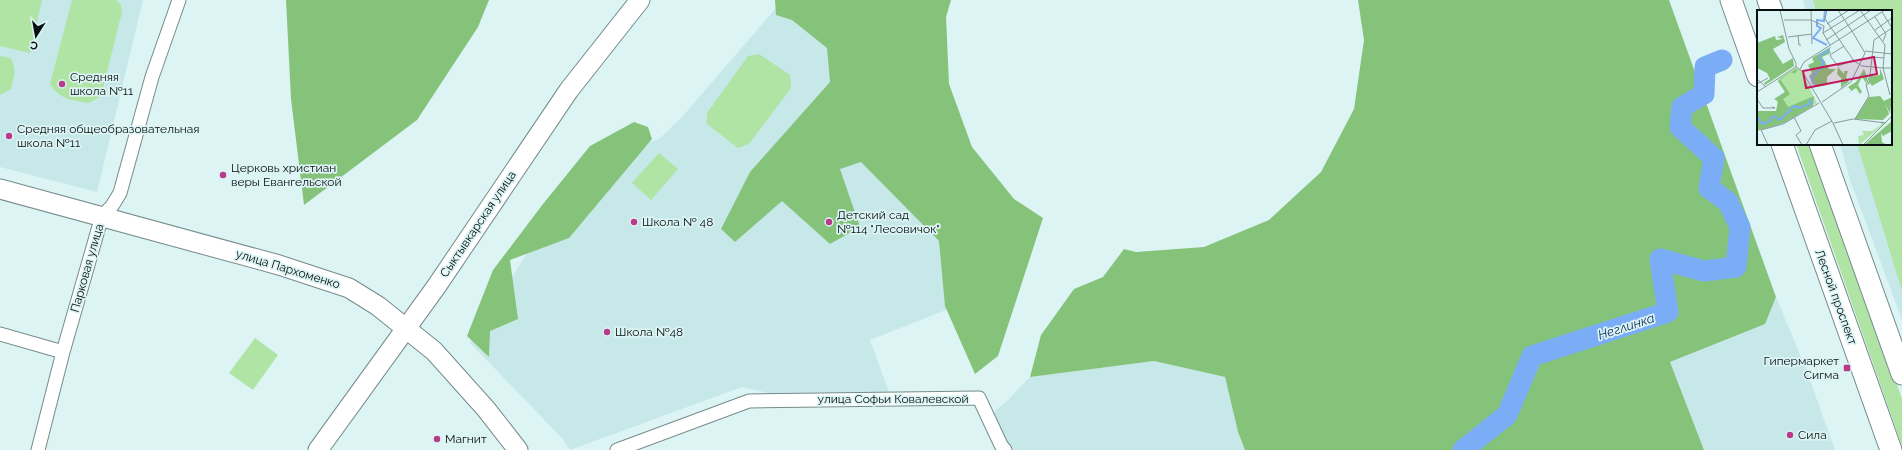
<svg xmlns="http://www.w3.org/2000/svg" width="1902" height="450" font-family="Raleway,sans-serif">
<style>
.built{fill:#c7e8e9}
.green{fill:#afe4a4}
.forest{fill:#86c37a}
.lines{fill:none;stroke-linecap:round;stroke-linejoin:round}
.river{stroke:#7badf6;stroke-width:21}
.street-casing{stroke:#768b8b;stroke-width:15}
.secondary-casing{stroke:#768b8b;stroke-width:21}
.primary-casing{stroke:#768b8b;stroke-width:23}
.street{stroke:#fff;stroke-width:13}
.secondary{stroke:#fff;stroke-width:19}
.primary{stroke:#fff;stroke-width:21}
.poi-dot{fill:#b83b8a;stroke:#ddf4f5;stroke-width:1.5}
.labels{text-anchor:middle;stroke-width:3.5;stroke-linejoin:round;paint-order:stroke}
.poi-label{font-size:12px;fill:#081011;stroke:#ddf4f5;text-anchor:start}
.street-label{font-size:12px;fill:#081011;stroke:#ddf4f5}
.water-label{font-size:13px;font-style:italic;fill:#0a2b58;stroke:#ddf4f5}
.inset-river{fill:none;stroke:#7badf6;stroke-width:2}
.inset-road{fill:none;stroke:#88999a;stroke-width:1}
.view{fill:#c2185b;fill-opacity:0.15;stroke:#c2185b;stroke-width:2}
.inset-edge{fill:none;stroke:#081011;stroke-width:2}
</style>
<rect width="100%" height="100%" fill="#ddf4f5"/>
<path class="built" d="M0 0H143L97 192 0 167Z
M783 0 843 47 976 298 870 340 889 392 778 395 742 387 570 450 562 438 470 343 583 165 659 139 682 117Z
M1803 0H1902V320L1850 180 1840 144H1891V11H1806Z
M1776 297 1806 369 1835 450H1704L1670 362 1764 324Z
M1154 361 1225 377 1238 432 1245 450H1009L993 412 1007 401 1030 377Z"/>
<path class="green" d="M0 0H42L30 53 0 46Z
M72 0H116L121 5 122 12 101 96 89 103C72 100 60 100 50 84Z
M1813 0H1902V291L1857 144H1891V11H1816Z
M759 54 790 75 791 88 749 144 738 148 707 124V113L748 56Z
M0 56 10 58C18 68 13 78 11 89L0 95Z
M1796 144H1814L1902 399V446Z
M659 153 678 169 651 200 632 183Z
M255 338 278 355 253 390 229 373Z"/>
<path class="forest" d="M286 0H489L478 27 417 120 304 205 291 99Z
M775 0H951L946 17 949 84 972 147 1014 199 1043 218 998 356 975 374 945 306 939 241 861 162 840 169 860 227 830 244 782 201 735 242 721 229 750 172 830 82 827 48 792 20 776 15Z
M1358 0H1669L1776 297 1765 324 1670 362 1704 450H1245L1238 432 1225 377 1154 361 1030 377 1041 335 1074 289 1103 277 1124 249 1136 252 1204 247 1269 220 1321 172 1354 109 1364 40Z
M634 122 648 127 652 139 569 238 510 260 518 319 490 331 489 357 467 336 493 270 543 204 590 146Z"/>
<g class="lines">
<path class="river" d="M1463 450 1507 415 1532 356 1668 312 1660 259 1704 271 1736 267 1740 227 1728 202 1709 188 1714 158 1680 127 1682 107 1704 94 1705 67 1722 60"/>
<defs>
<path id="street" d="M0 334 63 352
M38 450 63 352 102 216 112 206 120 193 152 77 179 0
M617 450 749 401 979 398 1001 445 1005 450"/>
<path id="secondary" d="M0 189 279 265 349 288 378 306 434 351 486 409 518 450
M318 450 436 287 569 90 640 0"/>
<path id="primary" d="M1731 0 1758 76
M1768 0 1772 11
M1782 144 1891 450
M1820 144 1902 374"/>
</defs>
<use href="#street" class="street-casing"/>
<use href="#secondary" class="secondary-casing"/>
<use href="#primary" class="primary-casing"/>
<use href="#street" class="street"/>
<use href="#secondary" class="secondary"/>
<use href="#primary" class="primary"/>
</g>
<g class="poi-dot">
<circle cx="62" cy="84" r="4"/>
<circle cx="9" cy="136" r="4"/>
<circle cx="223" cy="175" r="4"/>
<circle cx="634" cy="222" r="4"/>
<circle cx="829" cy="222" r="4"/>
<circle cx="607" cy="332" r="4"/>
<rect x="1843" y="364" width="8" height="8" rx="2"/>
<circle cx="1790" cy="435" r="4"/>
<circle cx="437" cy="439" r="4"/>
</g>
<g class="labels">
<g class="poi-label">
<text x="70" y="81">Средняя<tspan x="70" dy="14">школа №11</tspan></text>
<text x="17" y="133">Средняя общеобразовательная<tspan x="17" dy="14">школа №11</tspan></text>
<text x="231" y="172">Церковь христиан<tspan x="231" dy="14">веры Евангельской</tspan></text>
<text x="837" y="219">Детский сад<tspan x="837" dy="14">№114 "Лесовичок"</tspan></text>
<text x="642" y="226">Школа № 48</text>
<text x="615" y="336">Школа №48</text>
<text x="1839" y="365" text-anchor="end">Гипермаркет<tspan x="1839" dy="14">Сигма</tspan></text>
<text x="1798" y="439">Сила</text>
<text x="445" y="443">Магнит</text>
</g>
<g class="street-label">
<text transform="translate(478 224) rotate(-56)" y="4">Сыктывкарская улица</text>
<text transform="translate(87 268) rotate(-74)" y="4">Парковая улица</text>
<text transform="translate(288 269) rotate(17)" y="4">улица Пархоменко</text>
<text transform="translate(1836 297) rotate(70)" y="4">Лесной проспект</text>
<text x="893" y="403">улица Софьи Ковалевской</text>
</g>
<g class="water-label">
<text transform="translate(1626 326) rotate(-18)" y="5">Неглинка</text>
</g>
</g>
<g transform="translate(1757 10)">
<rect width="135" height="135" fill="#ddf4f5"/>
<path d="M38 58 44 60 60 93 0 121V101H20L22 95 18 89 28 82 20 70ZM124 111 128 113 102 135 101 126 107 125 105 121H115L124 115Z" fill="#afe4a4"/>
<path d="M26 25 28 32 16 39 26 54 36 48 37 56 8 75 7 73 13 69 10 63 0 58V33L18 26 19 30 26 29 20 27ZM75 36 72 39 74 43 65 47 72 59H79L70 67V75L58 77 52 66 55 63 51 55 57 52 55 48ZM81 57 87 64V61H91L89 67 92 72 84 78V68L80 64ZM123 58 127 69 115 76 113 73 110 76 113 66 123 65ZM39 59 41 60 37 64 34 62 23 69 33 84 26 89 31 97 57 86 56 96 27 113 0 121V101H19L21 91 17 89 28 82 21 71ZM107 59 110 67 111 66 109 73 105 67 101 75 105 82 103 84 99 78 93 82 94 80 91 77 99 72ZM123 86 127 91 135 87 133 104 128 93 132 104 126 110 98 109 112 87ZM135 111V121L126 126 124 123 125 132 130 135H107Z" fill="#86c37a"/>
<path class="inset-river" d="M68 0 67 11 60 10V16L64 18 56 28 70 35M56 74 54 67 60 62 67 52 62 49 64 44 71 42 72 38M0 106 5 114 13 111 16 106 23 110 37 96 42 98 53 94 55 92 52 90"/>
<path class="inset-road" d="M23 0 32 39 39 53M54 0 55 34M70 0 68 9 97 51 105 56 126 58 133 85M81 0 95 21M103 0 128 35 126 58H135M125 2 135 18M118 7 129 24 126 31M27 10H54L67 16 66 23 103 0M70 14 92 0M118 20 135 8M66 23 73 35M41 25 42 35H44M31 27 55 24M69 30 114 0M87 36 73 45 74 47 81 56 97 50M108 41 135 44M115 47 127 48M39 53V57L45 61 76 113 86 135M43 59 47 52 128 0M0 69 9 77M0 74 11 68M0 82 39 57M0 89 6 98H18L15 97M65 92 94 72 108 43 95 21M37 107 44 121M98 109 112 86 109 75 113 65 117 30 135 18M77 113 96 109 129 113M44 121 39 125 45 135M11 135 4 120 26 114 62 93M49 135 58 120 75 111M106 135 135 106"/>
<path class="view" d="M117 47 120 64 49 78 46 61Z"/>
<rect width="135" height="135" class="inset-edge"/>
</g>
<g transform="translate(36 36) rotate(191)" stroke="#ddf4f5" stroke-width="3" paint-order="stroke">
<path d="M0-3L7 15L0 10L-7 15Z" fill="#081011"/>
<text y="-6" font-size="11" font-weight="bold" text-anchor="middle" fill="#081011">С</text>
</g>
</svg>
